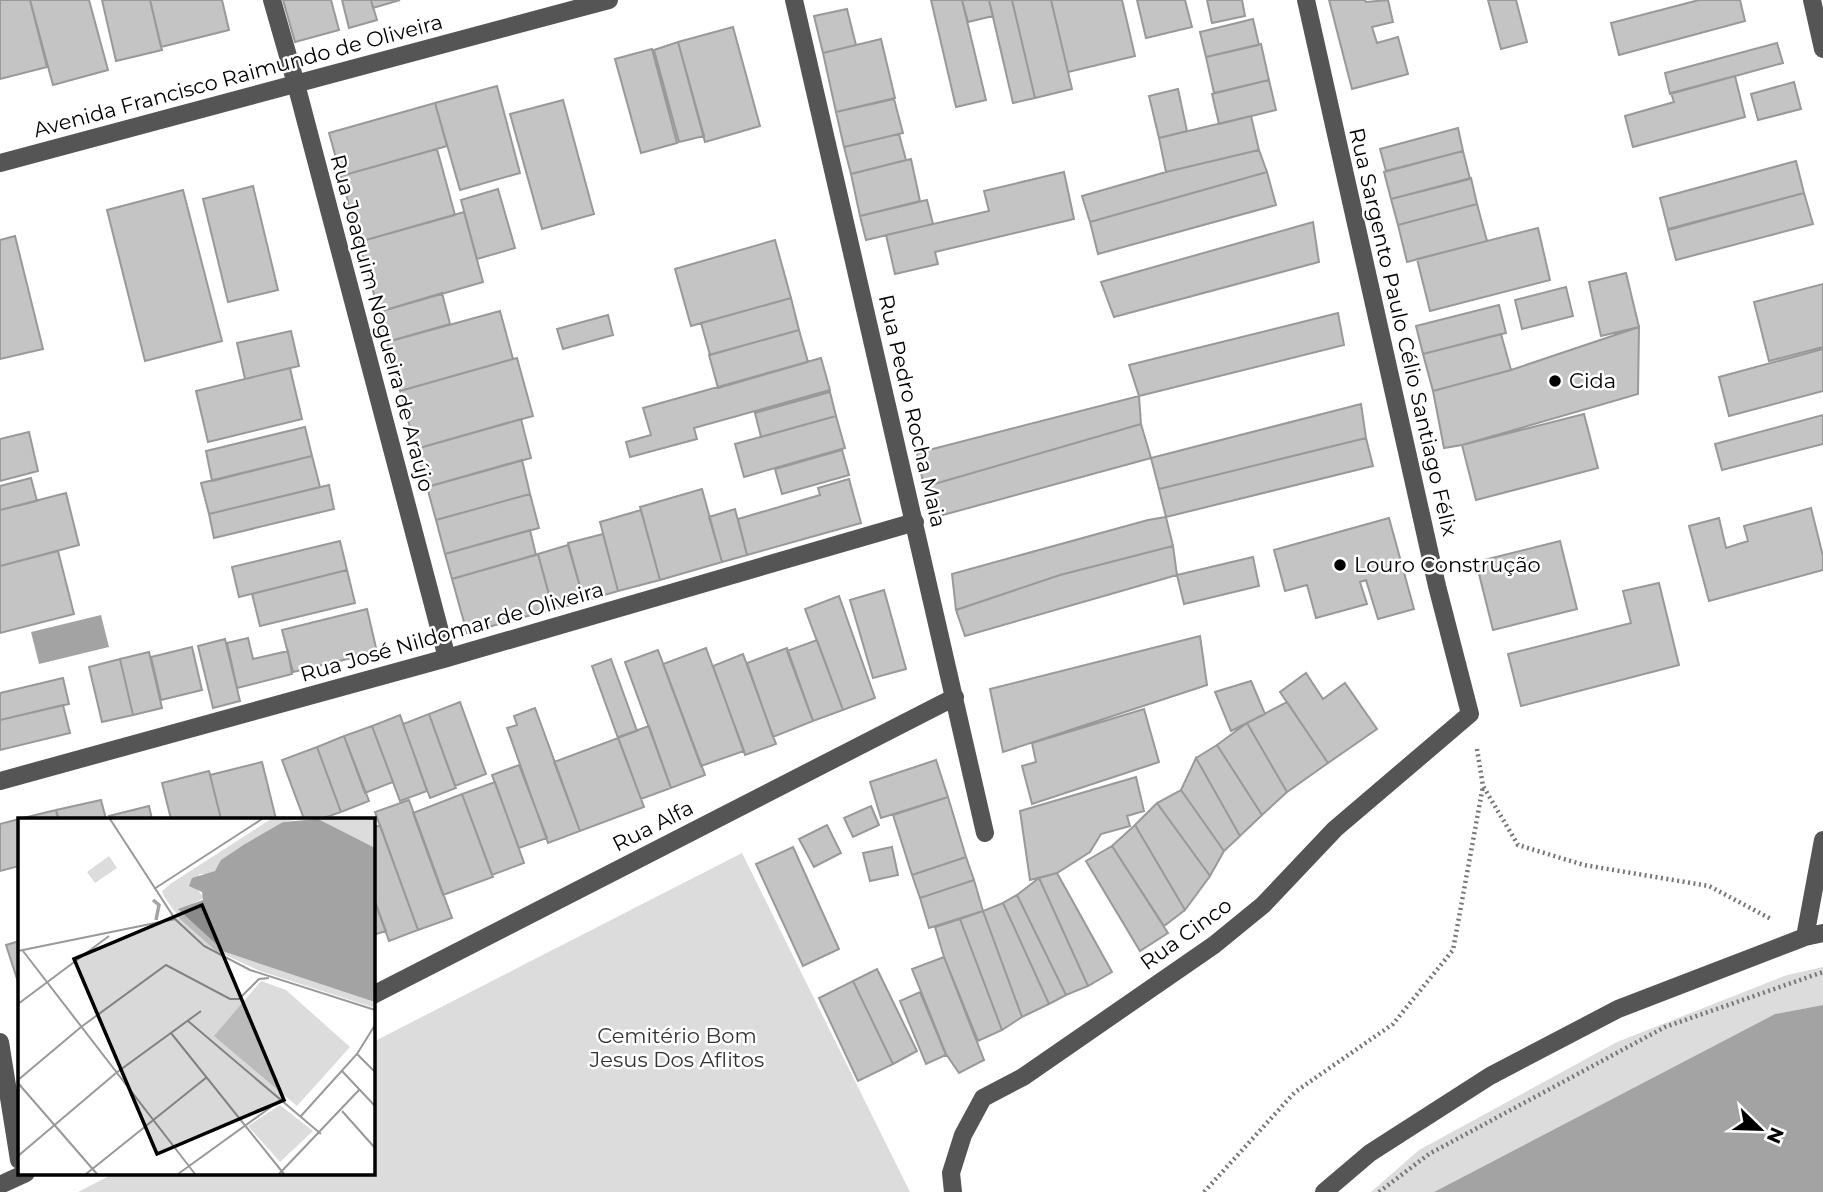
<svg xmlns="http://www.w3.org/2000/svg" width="1823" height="1192" font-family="Montserrat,sans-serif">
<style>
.green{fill:#dcdcdc}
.water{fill:#a3a3a3}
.building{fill:#c4c4c4;stroke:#999;stroke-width:2}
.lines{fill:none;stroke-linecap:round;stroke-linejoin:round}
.path{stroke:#777;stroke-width:4.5;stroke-dasharray:2 3.5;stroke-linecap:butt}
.minor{stroke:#555;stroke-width:18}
.poi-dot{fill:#000;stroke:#fff;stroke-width:2.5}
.labels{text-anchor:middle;stroke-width:5;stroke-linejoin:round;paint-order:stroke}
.street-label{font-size:21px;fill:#000;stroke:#fff}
.poi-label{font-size:21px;fill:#000;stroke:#fff;text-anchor:start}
.park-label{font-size:21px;fill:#333;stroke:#fff}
.inset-river{fill:none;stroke:#a3a3a3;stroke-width:3.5}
.inset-road{fill:none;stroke:#999;stroke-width:2}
.view{fill:#000;fill-opacity:0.15;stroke:#000;stroke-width:3.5}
.inset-edge{fill:none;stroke:#000;stroke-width:3.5}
</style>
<rect width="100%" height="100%" fill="#fff"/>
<path class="green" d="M742 853 910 1192H78L115 1173H373V1042Z
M1823 967V1005L1775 1014 1434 1192H1371L1419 1150 1617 1042 1787 975Z"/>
<path class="water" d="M101 615 109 647 39 664 31 632Z
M1823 1005V1192H1434L1775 1014Z"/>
<path class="building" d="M0 0H30L47 67 0 79Z
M30 0H89L108 70 53 85Z
M102 0H150L162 50 116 61Z
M150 0H222L229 30 161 47Z
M283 0H331L339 30 295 42Z
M342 0H371L377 20 349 28Z
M371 0H400L373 8Z
M931 0H962L986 100 956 107Z
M962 0H989L993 16 968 22Z
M989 0H1012L1035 98 1013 103Z
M1012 0H1051L1072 89 1035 98Z
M1051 0H1122L1135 56 1068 72Z
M1137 0H1185L1192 27 1146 38Z
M1207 0H1242L1245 16 1212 23Z
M1329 0H1365L1366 2 1388 0 1393 22 1372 27 1377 43 1398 37 1408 74 1352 89Z
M1488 0H1516L1527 42 1501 49Z
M1699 0H1740L1745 21 1619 55 1611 23Z
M847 9 856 45 823 53 814 16Z
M1253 19 1259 45 1206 57 1200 32Z
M733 27 760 126 705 142 678 42Z
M881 39 895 98 836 112 823 53Z
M678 42 704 136 679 142 654 50Z
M1777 43 1783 63 1670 94 1665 73Z
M1261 44 1269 80 1214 93 1206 57Z
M652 49 677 143 641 153 615 59Z
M1735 76 1745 117 1633 147 1625 116 1674 102 1671 93Z
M1269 80 1276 110 1219 124 1212 94Z
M1794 82 1801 109 1758 120 1751 94Z
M497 86 520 173 460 190 435 103Z
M1178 89 1187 131 1159 138 1149 96Z
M894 99 903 133 844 147 836 112Z
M563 100 594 214 542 229 510 114Z
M435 103 447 146 341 176 329 133Z
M1251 116 1259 150 1166 172 1159 138Z
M1458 128 1463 151 1386 171 1380 149Z
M899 134 906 160 851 174 844 147Z
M437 149 455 215 359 242 341 176Z
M1259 150 1267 172 1090 222 1082 196 1166 172Z
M1463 151 1470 179 1391 199 1384 172Z
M911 159 920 201 860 216 851 174Z
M1796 161 1804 193 1668 229 1660 198Z
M1064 172 1074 219 935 252 938 264 895 274 886 235 989 211 984 191Z
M1267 172 1276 205 1098 254 1090 222Z
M1471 178 1477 204 1398 225 1391 199Z
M253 186 278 290 228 302 203 199Z
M498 189 515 248 477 259 461 200Z
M183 190 222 341 145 361 107 210Z
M1804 193 1813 224 1676 260 1668 230Z
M927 200 933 224 866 240 860 216Z
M1477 204 1487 241 1407 262 1398 225Z
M464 212 483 282 379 312 359 242Z
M1313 222 1319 262 1114 317 1101 282Z
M1538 228 1550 280 1430 311 1417 259Z
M15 236 43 349 0 359V240Z
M775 240 791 298 691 326 675 269Z
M1626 273 1639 327 1601 336 1589 282Z
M1823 284V347L1769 361 1754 302Z
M1566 287 1573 316 1522 329 1515 300Z
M442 293 450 324 387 342 379 312Z
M791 298 799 330 710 355 701 323Z
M1499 305 1506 333 1423 354 1416 326Z
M500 311 513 359 400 391 387 342Z
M1338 313 1344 345 1139 396 1129 365Z
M608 315 613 335 563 349 557 329Z
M1639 327 1638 394 1462 445 1444 448 1433 391 1511 370Z
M799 330 808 362 718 388 709 355Z
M291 331 299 366 245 379 237 343Z
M1501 334 1511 370 1433 391 1423 354Z
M1823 349V391L1729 416 1719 377Z
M517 358 533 416 416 449 400 391Z
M821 358 830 390 694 428 697 439 630 457 626 442 651 435 643 408Z
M290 368 302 419 208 442 196 391Z
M830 392 836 416 761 437 755 413Z
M1139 396 1141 424 924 487 917 453Z
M1361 404 1366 438 1159 489 1151 458Z
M1584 414 1598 468 1476 500 1462 445Z
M1823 415V444L1722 470 1715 444Z
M836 416 845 448 744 477 735 444Z
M521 419 531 458 427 487 416 449Z
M1141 424 1151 458 932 518 924 487Z
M305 427 312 456 212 481 206 451Z
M29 432 38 471 0 481V439Z
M1366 438 1373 466 1166 517 1159 489Z
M842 450 849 475 782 494 775 469Z
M312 456 320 487 209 514 201 483Z
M522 460 530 494 436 520 427 487Z
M31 478 37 501 0 510V486Z
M849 479 861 523 747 555 738 519 820 495 818 488Z
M329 485 334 509 214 538 209 514Z
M702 489 722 562 660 580 640 507Z
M66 493 79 545 0 566V510Z
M530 494 539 528 445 554 436 520Z
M1811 508 1823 556V570L1709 601 1689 526 1719 518 1726 548 1748 541 1744 526Z
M735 509 747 555 722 562 709 517Z
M641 510 660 580 618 591 600 522Z
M1166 517 1173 546 1060 575 956 610 952 574 1148 520Z
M1389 518 1414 609 1378 619 1366 580 1360 582 1367 604 1316 618 1307 585 1285 591 1274 550Z
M530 530 536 555 452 579 445 554Z
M603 534 618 591 584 601 568 543Z
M340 541 347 570 239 597 232 567Z
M1560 541 1577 609 1493 630 1476 562Z
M568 545 584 601 553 610 538 554Z
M1173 546 1177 575 965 636 956 610 1060 575Z
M58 551 74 614 0 633V566Z
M538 554 553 609 467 633 452 579Z
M1253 557 1259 586 1184 604 1177 575Z
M347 570 355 603 260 626 252 594Z
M1659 583 1679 665 1521 706 1508 654 1631 623 1623 591Z
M884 590 906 669 873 678 850 600Z
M839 596 875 698 843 710 805 609Z
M367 609 377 652 293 672 282 630Z
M1200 636 1207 685 1003 752 990 689Z
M248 638 253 659 288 651 292 674 237 688 227 643Z
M225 639 240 701 213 708 198 646Z
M817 640 843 710 813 721 787 651Z
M192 647 202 690 161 700 151 657Z
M706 648 744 751 701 766 663 664Z
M787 648 813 721 773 737 747 663Z
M658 650 705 775 671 788 625 662Z
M149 652 162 708 133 715 120 659Z
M743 654 776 744 745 755 713 666Z
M120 659 133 715 102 722 89 667Z
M611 659 637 731 618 738 592 666Z
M1306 673 1323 699 1345 683 1377 729 1328 763 1280 692Z
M63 678 69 704 0 720V693Z
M1251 681 1265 714 1231 731 1215 692Z
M460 702 486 774 455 786 429 714Z
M1287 702 1328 763 1287 792 1247 723Z
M63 705 70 733 0 750V720Z
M535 708 580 831 548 843 507 728 517 725 514 716Z
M1144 709 1159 762 1032 804 1022 766 1036 762 1032 743Z
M429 714 456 788 430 798 403 724Z
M400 715 427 791 400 801 372 726Z
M1247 723 1287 792 1262 815 1217 745Z
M372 726 393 782 365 793 344 736Z
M649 726 671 788 641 799 618 737Z
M344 736 369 801 341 812 317 747Z
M618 738 644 807 580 831 554 762Z
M1217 745 1262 815 1240 836 1196 758Z
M317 747 341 812 321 819H304L282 760Z
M1196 758 1240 836 1224 851 1181 790Z
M936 760 948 797 881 818 870 782Z
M262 762 276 819H221L210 775Z
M519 765 547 838 519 848 492 775Z
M209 771 221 819H171L162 783Z
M1136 777 1144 811 1127 816 1130 826 1101 834 1090 852 1057 873 1030 880 1020 811Z
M495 782 524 863 492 875 462 794Z
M1181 790 1224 851 1210 876 1157 803Z
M462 794 493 877 443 895 413 813Z
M948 797 966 857 912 875 893 815Z
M101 800 106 819H59L56 810Z
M409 800 452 918 418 930 375 812Z
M1157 803 1210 876 1185 910 1135 825Z
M149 806 152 819H110L109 816Z
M871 806 879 825 853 837 844 818Z
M56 810 58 819H19Z
M19 819V866L0 871V824Z
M380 825 418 930 389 941 373 896V828Z
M827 825 841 853 814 867 799 839Z
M1135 825 1185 910 1164 926 1112 846Z
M1112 846 1168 933 1140 951 1086 861Z
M793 847 839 949 803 966 756 864Z
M892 847 898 875 870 881 863 853Z
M966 857 974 880 920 898 912 875Z
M1057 873 1112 972 1088 986 1039 878Z
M1039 878 1088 986 1066 995 1017 895Z
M974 880 983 911 929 928 920 898Z
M1017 895 1066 995 1049 1004 1003 903Z
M373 896 386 931 373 935Z
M1003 903 1049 1004 1022 1017 983 911Z
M983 911 1022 1017 1002 1030 960 919Z
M960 919 1002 1030 978 1041 944 957 935 927Z
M19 941V985L6 945Z
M944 957 984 1060 959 1073 946 1054 912 969Z
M877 969 917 1051 893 1064 853 981Z
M853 981 893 1064 858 1081 819 998Z
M920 992 946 1055 926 1064 900 1001Z"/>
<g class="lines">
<path class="path" d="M1477 749 1483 786 1518 845 1584 865 1709 886 1771 919
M1204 1192 1295 1092 1393 1024 1453 950 1483 786
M1379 1192 1429 1154 1665 1027 1823 972"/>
<path class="minor" d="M272 0 296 84 447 658
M794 0 985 833
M1812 0 1823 49
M0 163 609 0
M0 781 447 658 915 522
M1805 937 1823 840
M373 995 955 697
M0 1042 19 1160
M0 1185 26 1173
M953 1192 951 1173 963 1135 983 1098 1023 1077 1214 945 1263 905 1335 829 1470 714 1437 586 1306 0
M1324 1192 1370 1153 1490 1076 1618 1009 1805 937 1823 933"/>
</g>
<g class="poi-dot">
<circle cx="1555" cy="381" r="7"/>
<circle cx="1340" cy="565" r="7"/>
</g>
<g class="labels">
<g class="street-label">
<text transform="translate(238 76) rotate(-15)" y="7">Avenida Francisco Raimundo de Oliveira</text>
<text transform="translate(382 323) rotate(75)" y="7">Rua Joaquim Nogueira de Araújo</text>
<text transform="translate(1403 332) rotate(77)" y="7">Rua Sargento Paulo Célio Santiago Félix</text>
<text transform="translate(912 411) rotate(77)" y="7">Rua Pedro Rocha Maia</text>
<text transform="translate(452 632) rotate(-16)" y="7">Rua José Nildomar de Oliveira</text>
<text transform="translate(653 826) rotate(-27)" y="7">Rua Alfa</text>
<text transform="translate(1186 934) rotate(-36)" y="7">Rua Cinco</text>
</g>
<g class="poi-label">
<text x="1569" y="388">Cida</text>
<text x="1354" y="572">Louro Construção</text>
</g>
<g class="park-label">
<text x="677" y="1043">Cemitério Bom<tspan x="677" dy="24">Jesus Dos Aflitos</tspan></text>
</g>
</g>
<g transform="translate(18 818)">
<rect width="357" height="357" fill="#fff"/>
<path d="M253 1H282L265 4 192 56H181L180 72 186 80 174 86 207 134 332 174 357 184V190L242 153 197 132 162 101 147 80 144 73 152 66ZM300 1H357V30L314 12ZM91 38 99 50 77 65 69 54ZM243 163 268 172 332 229 279 288 196 218ZM262 287 295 313 262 344 230 308Z" fill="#dcdcdc"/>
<path d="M300 1 357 30V184L207 134 160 91 185 82 184 74 171 68 174 60 197 53 203 42 227 26 265 4Z" fill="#a3a3a3"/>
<path class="inset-river" d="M135 82 141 87 138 102"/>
<path class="inset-road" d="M92 1 157 101 186 128 232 152 357 192M136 71 244 1M0 133 157 101M5 133 177 356M0 186 91 118M170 203 303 316M153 215 266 356M339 236 357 254M324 253 357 288M0 262 63 209 148 147 212 181H221L241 161 251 160M0 265 79 356M324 293 357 330M283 298 339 236 357 207M0 338 98 255 183 193M68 356 189 259M160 356 264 281M261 356 341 272"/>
<path class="view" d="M184 87 266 282 139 336 56 141Z"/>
<rect width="357" height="357" class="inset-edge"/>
</g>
<g transform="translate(1760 1129) rotate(113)" stroke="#ffffff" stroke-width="5" paint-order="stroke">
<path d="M0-5L12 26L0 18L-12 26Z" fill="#000000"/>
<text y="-10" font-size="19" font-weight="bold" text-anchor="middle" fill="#000000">N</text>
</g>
</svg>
